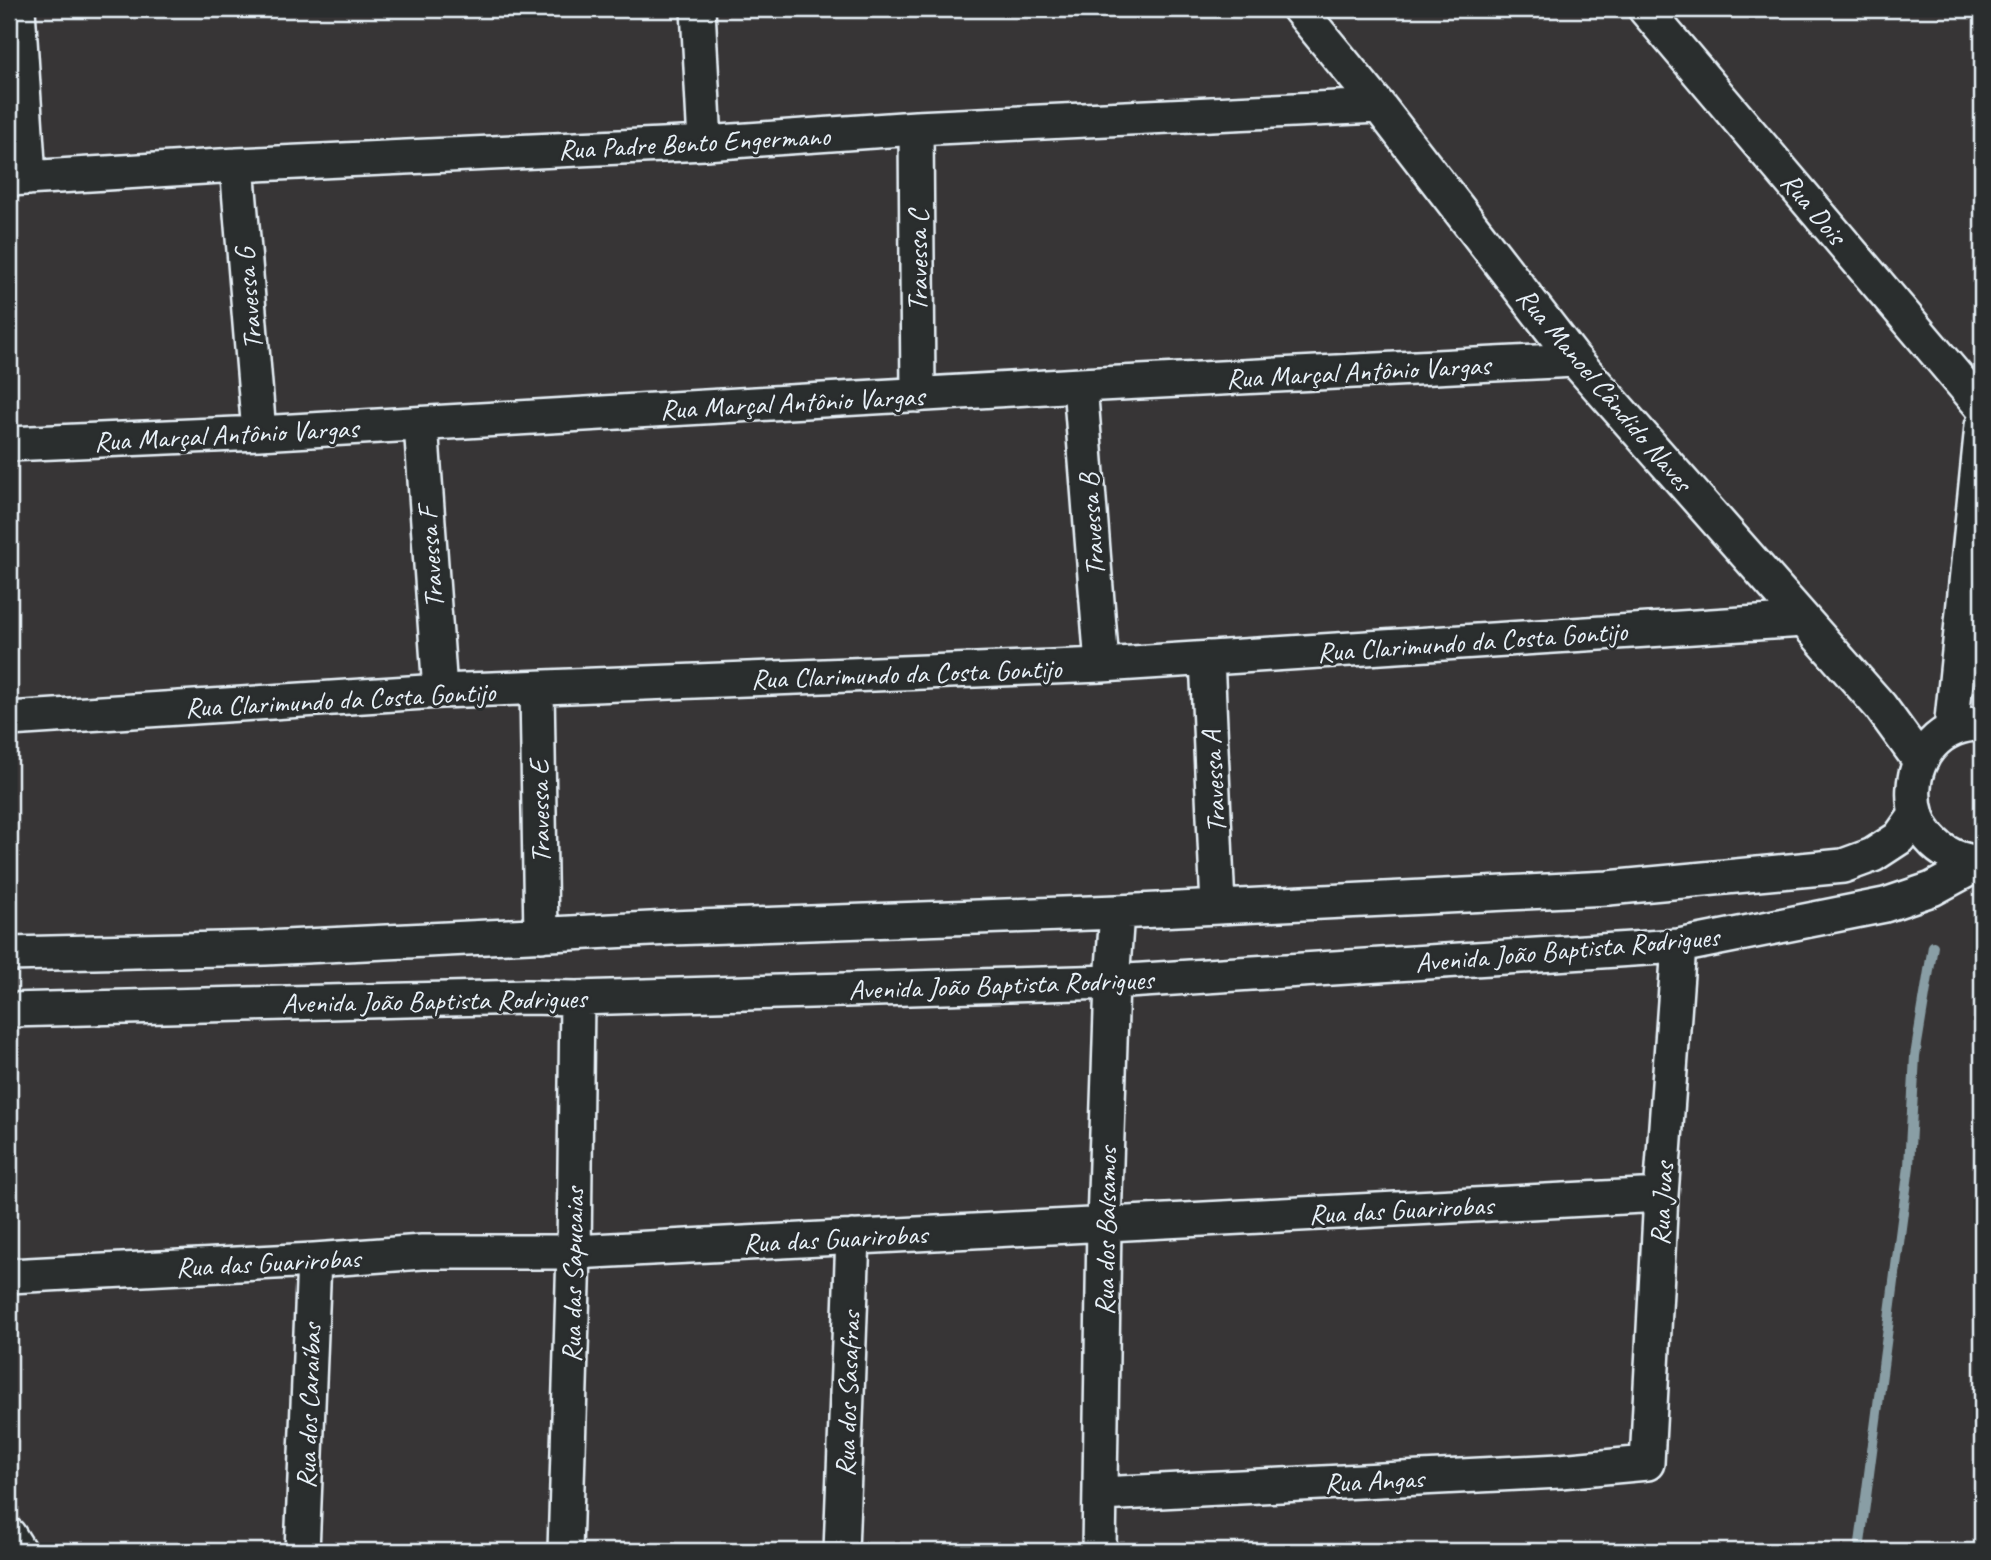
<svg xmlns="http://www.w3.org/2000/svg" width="1991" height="1560" font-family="Caveat,sans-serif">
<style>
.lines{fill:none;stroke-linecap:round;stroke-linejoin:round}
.stream{stroke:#899ea5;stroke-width:10}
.minor-casing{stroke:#e8f1f8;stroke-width:38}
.minor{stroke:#2a2d2e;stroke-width:33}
.labels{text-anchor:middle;stroke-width:6;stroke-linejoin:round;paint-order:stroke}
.street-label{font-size:28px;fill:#e8f1f8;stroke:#2a2d2e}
</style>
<rect width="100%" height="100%" fill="#373536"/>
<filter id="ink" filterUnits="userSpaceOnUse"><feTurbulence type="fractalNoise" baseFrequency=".0143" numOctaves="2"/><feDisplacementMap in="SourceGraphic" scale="14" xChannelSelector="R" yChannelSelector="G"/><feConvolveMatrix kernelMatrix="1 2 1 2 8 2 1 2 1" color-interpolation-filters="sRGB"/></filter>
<g filter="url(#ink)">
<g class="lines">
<path class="stream" d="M1859 1551 1909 1166 1915 1056 1933 946"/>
<defs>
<path id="minor" d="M18 9 29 178
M698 9 705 143
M1299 9 1379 106 1575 360 1880 706 1920 761
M1645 9 1982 407
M916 128 918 395
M237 165 259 433
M9 179 237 165 705 143 916 128 1379 106
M1080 385 1102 665
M421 424 440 691
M9 444 259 433 1080 385 1575 360
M1207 658 1218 907
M537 689 541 935
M9 719 440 691 1102 665 1803 620
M1982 724C1897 722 1885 855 1982 863
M1951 730 1982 426
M9 954 265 948 671 928 1117 912 1608 888 1843 866 1873 855 1899 838 1916 814
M9 1010 526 997 577 998 1112 982 1679 946 1885 905 1932 889 1980 863
M9 1276 314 1260 422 1252H574L1661 1195
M1100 1494 1560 1471 1647 1463 1661 1195 1679 946
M9 1535 19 1551
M302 1551 314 1260
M565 1551 574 1252 577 998
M841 1551 853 1237
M1099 1551 1104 1224 1112 982 1117 912"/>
</defs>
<use href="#minor" class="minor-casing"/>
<use href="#minor" class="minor"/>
</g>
</g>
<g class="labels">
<g class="street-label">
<text transform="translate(694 142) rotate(-3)" y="10">Rua Padre Bento Engermano</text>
<text transform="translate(1814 208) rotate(50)" y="10">Rua Dois</text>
<text transform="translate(917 261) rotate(-90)" y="10">Travessa C</text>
<text transform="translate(248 299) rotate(-95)" y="10">Travessa G</text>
<text transform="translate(1358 371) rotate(-3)" y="10">Rua Marçal Antônio Vargas</text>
<text transform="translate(1605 389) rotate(50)" y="10">Rua Manoel Cândido Naves</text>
<text transform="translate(792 402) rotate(-3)" y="10">Rua Marçal Antônio Vargas</text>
<text transform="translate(226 434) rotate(-3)" y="10">Rua Marçal Antônio Vargas</text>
<text transform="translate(1091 525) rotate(-94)" y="10">Travessa B</text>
<text transform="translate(430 558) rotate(-94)" y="10">Travessa F</text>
<text transform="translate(1472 641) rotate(-4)" y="10">Rua Clarimundo da Costa Gontijo</text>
<text transform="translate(906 673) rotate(-2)" y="10">Rua Clarimundo da Costa Gontijo</text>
<text transform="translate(340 699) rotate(-3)" y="10">Rua Clarimundo da Costa Gontijo</text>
<text transform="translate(1213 782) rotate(-93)" y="10">Travessa A</text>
<text transform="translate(539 812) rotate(-91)" y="10">Travessa E</text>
<text transform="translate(1567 949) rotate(-5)" y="10">Avenida João Baptista Rodrigues</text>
<text transform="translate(1001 984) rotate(-2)" y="10">Avenida João Baptista Rodrigues</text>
<text transform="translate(434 1000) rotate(-1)" y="10">Avenida João Baptista Rodrigues</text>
<text transform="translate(1661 1204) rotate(-87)" y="10">Rua Juas</text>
<text transform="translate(1401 1209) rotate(-3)" y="10">Rua das Guarirobas</text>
<text transform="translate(1105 1231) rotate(-89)" y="10">Rua dos Balsamos</text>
<text transform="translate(835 1238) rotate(-3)" y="10">Rua das Guarirobas</text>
<text transform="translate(268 1262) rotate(-3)" y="10">Rua das Guarirobas</text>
<text transform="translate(572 1275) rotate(-89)" y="10">Rua das Sapucaias</text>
<text transform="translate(847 1394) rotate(-88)" y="10">Rua dos Sasafras</text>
<text transform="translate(308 1406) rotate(-88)" y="10">Rua dos Caraíbas</text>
<text transform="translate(1374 1480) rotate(-3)" y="10">Rua Angas</text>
</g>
</g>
<rect width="1991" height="1560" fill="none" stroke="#2a2d2e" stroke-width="35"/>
<rect x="18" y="18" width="1956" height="1525" fill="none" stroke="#e8f1f8" stroke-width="2.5" filter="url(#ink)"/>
</svg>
